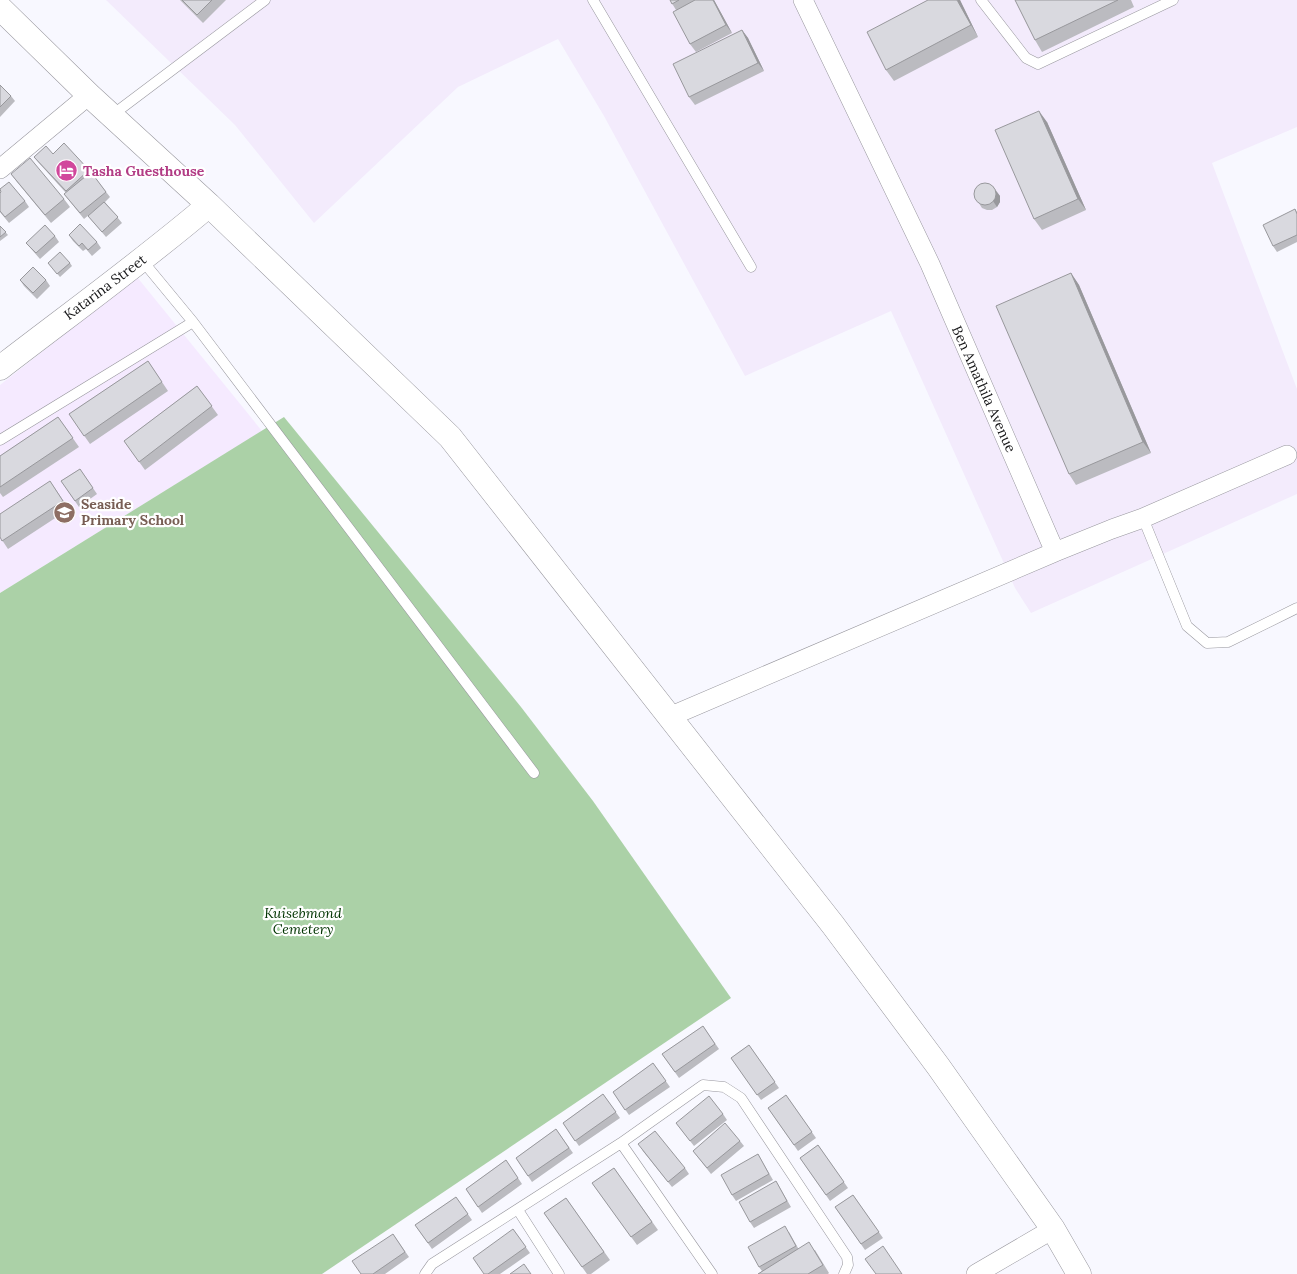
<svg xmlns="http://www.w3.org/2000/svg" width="1297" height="1274" font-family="Lora,serif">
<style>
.industrial{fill:#f3ebfc}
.education{fill:#f5eaff}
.green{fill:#abd1a7}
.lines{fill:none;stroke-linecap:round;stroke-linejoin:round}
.service-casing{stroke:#98979e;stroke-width:11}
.minor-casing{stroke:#98979e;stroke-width:20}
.tertiary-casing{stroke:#98979e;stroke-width:25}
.service{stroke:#fff;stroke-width:10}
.minor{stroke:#fff;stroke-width:19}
.tertiary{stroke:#fff;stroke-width:24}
.wall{fill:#bbbbc0}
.shaded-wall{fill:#98989c}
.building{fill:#d9d9df;stroke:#98989c}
.labels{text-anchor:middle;stroke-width:4.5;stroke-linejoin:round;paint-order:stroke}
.hotel-label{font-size:14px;font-weight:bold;fill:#b23c85;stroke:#fff;text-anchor:start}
.street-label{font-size:14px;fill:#151517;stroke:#fff}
.education-label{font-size:14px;font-weight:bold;fill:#785e54;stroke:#fff;text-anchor:start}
.park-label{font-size:14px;font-style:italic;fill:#003400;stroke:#fff}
</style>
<rect width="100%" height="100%" fill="#f8f8ff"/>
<path class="industrial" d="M106 0H1297V127L1212 163 1297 389V494L1031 613 1015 588 891 311 745 376 604 116 558 39 458 87 314 223 235 125Z"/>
<path class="education" d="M137 277 262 431 0 593V385Z"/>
<path class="green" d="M284 417 521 707 593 801 731 998 322 1274H0V593Z"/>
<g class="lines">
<defs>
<path id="service" d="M593 0 751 267
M981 0 1026 58 1038 64 1173 0
M111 116 265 0
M141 259 193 322 534 773
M0 440 193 322
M1143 518 1187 626 1207 643 1228 642 1297 608
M621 1143 712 1274
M518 1210 559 1274
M425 1274 432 1264 621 1143 703 1085 724 1087 741 1098 847 1257 848 1265 844 1274"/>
<path id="minor" d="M803 0 930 264 1055 552 1112 529 1143 518 1287 455
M0 169 89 95
M669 717 1055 552
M976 1274 1053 1229"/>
<path id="tertiary" d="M0 8 89 95 209 205 450 437 833 925 938 1066 1053 1229 1079 1274
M0 368C70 314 142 262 209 205"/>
</defs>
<use href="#service" class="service-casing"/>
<use href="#minor" class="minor-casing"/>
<use href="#tertiary" class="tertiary-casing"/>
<use href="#service" class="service"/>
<use href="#minor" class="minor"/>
<use href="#tertiary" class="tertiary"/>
</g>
<path class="wall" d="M180 0H226L203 23Z
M670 0H714L732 33 696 52 690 44 676 10Z
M960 0 978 37 894 81 886 70Z
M1015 0H1131L1134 7 1042 52 1035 40Z
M742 30 748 38 764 71 695 105 689 97Z
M0 85 11 96 15 101 0 117Z
M1047 122 1086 210 1042 230 1034 219Z
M53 154 89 170 110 197 105 202 122 223 106 237 88 216 96 209 84 219 64 194 66 193 38 162 34 157Z
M11 174 64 199 70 207 51 223 17 182Z
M993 186 1000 196V202L997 207 992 210H987L982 208 975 197Z
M0 193 25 201 29 207 9 223 0 212Z
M1295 209 1297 212V242L1277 252 1273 246Z
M0 226 8 235 0 241Z
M69 235 97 242 101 248 92 256 86 249 83 251 73 241Z
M55 236 59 242 40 259 26 243Z
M48 263H70L72 266 60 277Z
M1071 273 1079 285 1151 453 1076 485 1069 474Z
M20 280H46L50 286 37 299 24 286Z
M148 361 168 391 90 444 69 414Z
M197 386 218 415 145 470 124 441Z
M58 417 79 447 3 497 0 493V456Z
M80 469 97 494 79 507 61 481Z
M50 481 69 509 8 549 0 537Z
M703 1026 719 1049 679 1078 662 1054Z
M749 1045 779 1088 761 1100 731 1058Z
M653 1063 670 1087 629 1115 613 1092Z
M603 1094 620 1118 579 1146 563 1123Z
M786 1095 816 1138 798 1151 768 1108Z
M723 1114 727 1120 694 1146 676 1123Z
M556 1129 573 1153 532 1182 516 1158Z
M740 1141 744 1146 711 1174 693 1151Z
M818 1145 848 1188 830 1201 800 1158Z
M642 1150 685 1168 689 1174 672 1187Z
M758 1154 773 1180 736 1201 732 1195Z
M506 1160 522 1184 482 1213 466 1189Z
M614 1168 658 1230 637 1245 592 1183Z
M776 1181 791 1207 754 1228 750 1222Z
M853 1195 883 1238 865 1250 835 1207Z
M456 1197 472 1220 432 1249 415 1225Z
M566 1198 610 1260 591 1274H587L544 1213Z
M513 1229 530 1253 500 1274H484Z
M789 1232 798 1248 815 1250 829 1273 828 1274H758L762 1271 759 1267Z
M393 1234 409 1257 385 1274H361Z"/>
<path class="shaded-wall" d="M713 0H714L732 33 726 25Z
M957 0H960L978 37 971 25Z
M742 30 748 38 764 71 758 63Z
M1039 111 1047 122 1086 210 1078 199Z
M996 191 1000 196V202L997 207 993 201Z
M1071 273 1079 285 1151 453 1143 442Z"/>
<path class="building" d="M182 0H212L197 15Z
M670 0H679L672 4Z
M695 0H713L726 25 690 44 673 12Z
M928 0H957L971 25 886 70 867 32Z
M1015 0H1118L1035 40Z
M742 30 758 63 689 97 673 64Z
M0 85 11 96 0 107Z
M1039 111 1078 199 1034 219 995 130Z
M64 143 89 170 66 191 34 157 46 146 53 154Z
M30 158 64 199 45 215 11 174Z
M91 172 106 192 80 213 64 194Z
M9 182 25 201 5 217 0 211V193L1 192 0 189Z
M974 194a11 11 0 1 1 22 0a11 11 0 1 1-22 0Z
M104 202 118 217 102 232 88 216Z
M1295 209 1297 214V235L1273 246 1263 225Z
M80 224 97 242 88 250 82 243 79 246 69 235Z
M45 225 55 236 36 253 26 243Z
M0 226 6 232 0 237Z
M60 252 70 263 57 274 48 263Z
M33 267 46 280 33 293 20 280Z
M1071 273 1143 442 1069 474 996 306Z
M148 361 162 382 84 436 69 414Z
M197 386 212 406 139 462 124 441Z
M58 417 73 438 0 487V456Z
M80 469 93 488 75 501 61 481Z
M50 481 63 501 2 541 0 537V514Z
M703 1026 715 1044 675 1072 662 1054Z
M749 1045 775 1082 757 1095 731 1058Z
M653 1063 666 1081 625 1110 613 1092Z
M603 1094 616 1112 575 1141 563 1123Z
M786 1095 812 1132 794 1145 768 1108Z
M709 1096 723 1114 690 1141 676 1123Z
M725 1123 740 1141 707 1168 693 1151Z
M556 1129 569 1148 528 1176 516 1158Z
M655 1131 685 1168 668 1182 638 1144Z
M818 1145 844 1182 826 1195 800 1158Z
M758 1154 769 1174 732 1195 721 1175Z
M506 1160 518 1178 478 1207 466 1189Z
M614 1168 652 1222 631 1237 592 1183Z
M776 1181 787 1201 750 1222 739 1202Z
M853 1195 879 1232 861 1244 835 1207Z
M456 1197 468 1214 428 1243 415 1225Z
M566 1198 604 1252 582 1267 544 1213Z
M785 1226 796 1246 759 1267 748 1247Z
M513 1229 526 1247 488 1274H484L473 1258Z
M393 1234 405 1252 373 1274H361L352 1261Z
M809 1242 823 1265 808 1274H758Z
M883 1246 902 1274H876L865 1259Z
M524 1264 531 1274H510Z"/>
<defs>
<symbol id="hotel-disc" viewBox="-11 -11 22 22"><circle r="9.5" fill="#d1479c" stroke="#fff"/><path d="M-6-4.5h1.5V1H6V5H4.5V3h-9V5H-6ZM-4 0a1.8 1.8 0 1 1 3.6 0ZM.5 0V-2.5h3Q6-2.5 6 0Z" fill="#fff"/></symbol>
<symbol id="school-disc" viewBox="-11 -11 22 22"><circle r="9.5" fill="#8d6e63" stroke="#fff"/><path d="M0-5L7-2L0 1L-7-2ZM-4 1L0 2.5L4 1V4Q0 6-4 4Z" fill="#fff"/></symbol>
</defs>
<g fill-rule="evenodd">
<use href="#hotel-disc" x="54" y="158" width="25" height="25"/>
<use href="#school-disc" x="52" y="500" width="25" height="25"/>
</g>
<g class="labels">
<g class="hotel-label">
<text x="83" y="176">Tasha Guesthouse</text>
</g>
<g class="street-label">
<text transform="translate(105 287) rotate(-37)" y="5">Katarina Street</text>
<text transform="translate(984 389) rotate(66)" y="5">Ben Amathila Avenue</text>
</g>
<g class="education-label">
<text x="81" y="509">Seaside<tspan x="81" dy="16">Primary School</tspan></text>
</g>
<g class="park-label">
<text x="303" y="918">Kuisebmond<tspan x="303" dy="16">Cemetery</tspan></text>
</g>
</g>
</svg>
